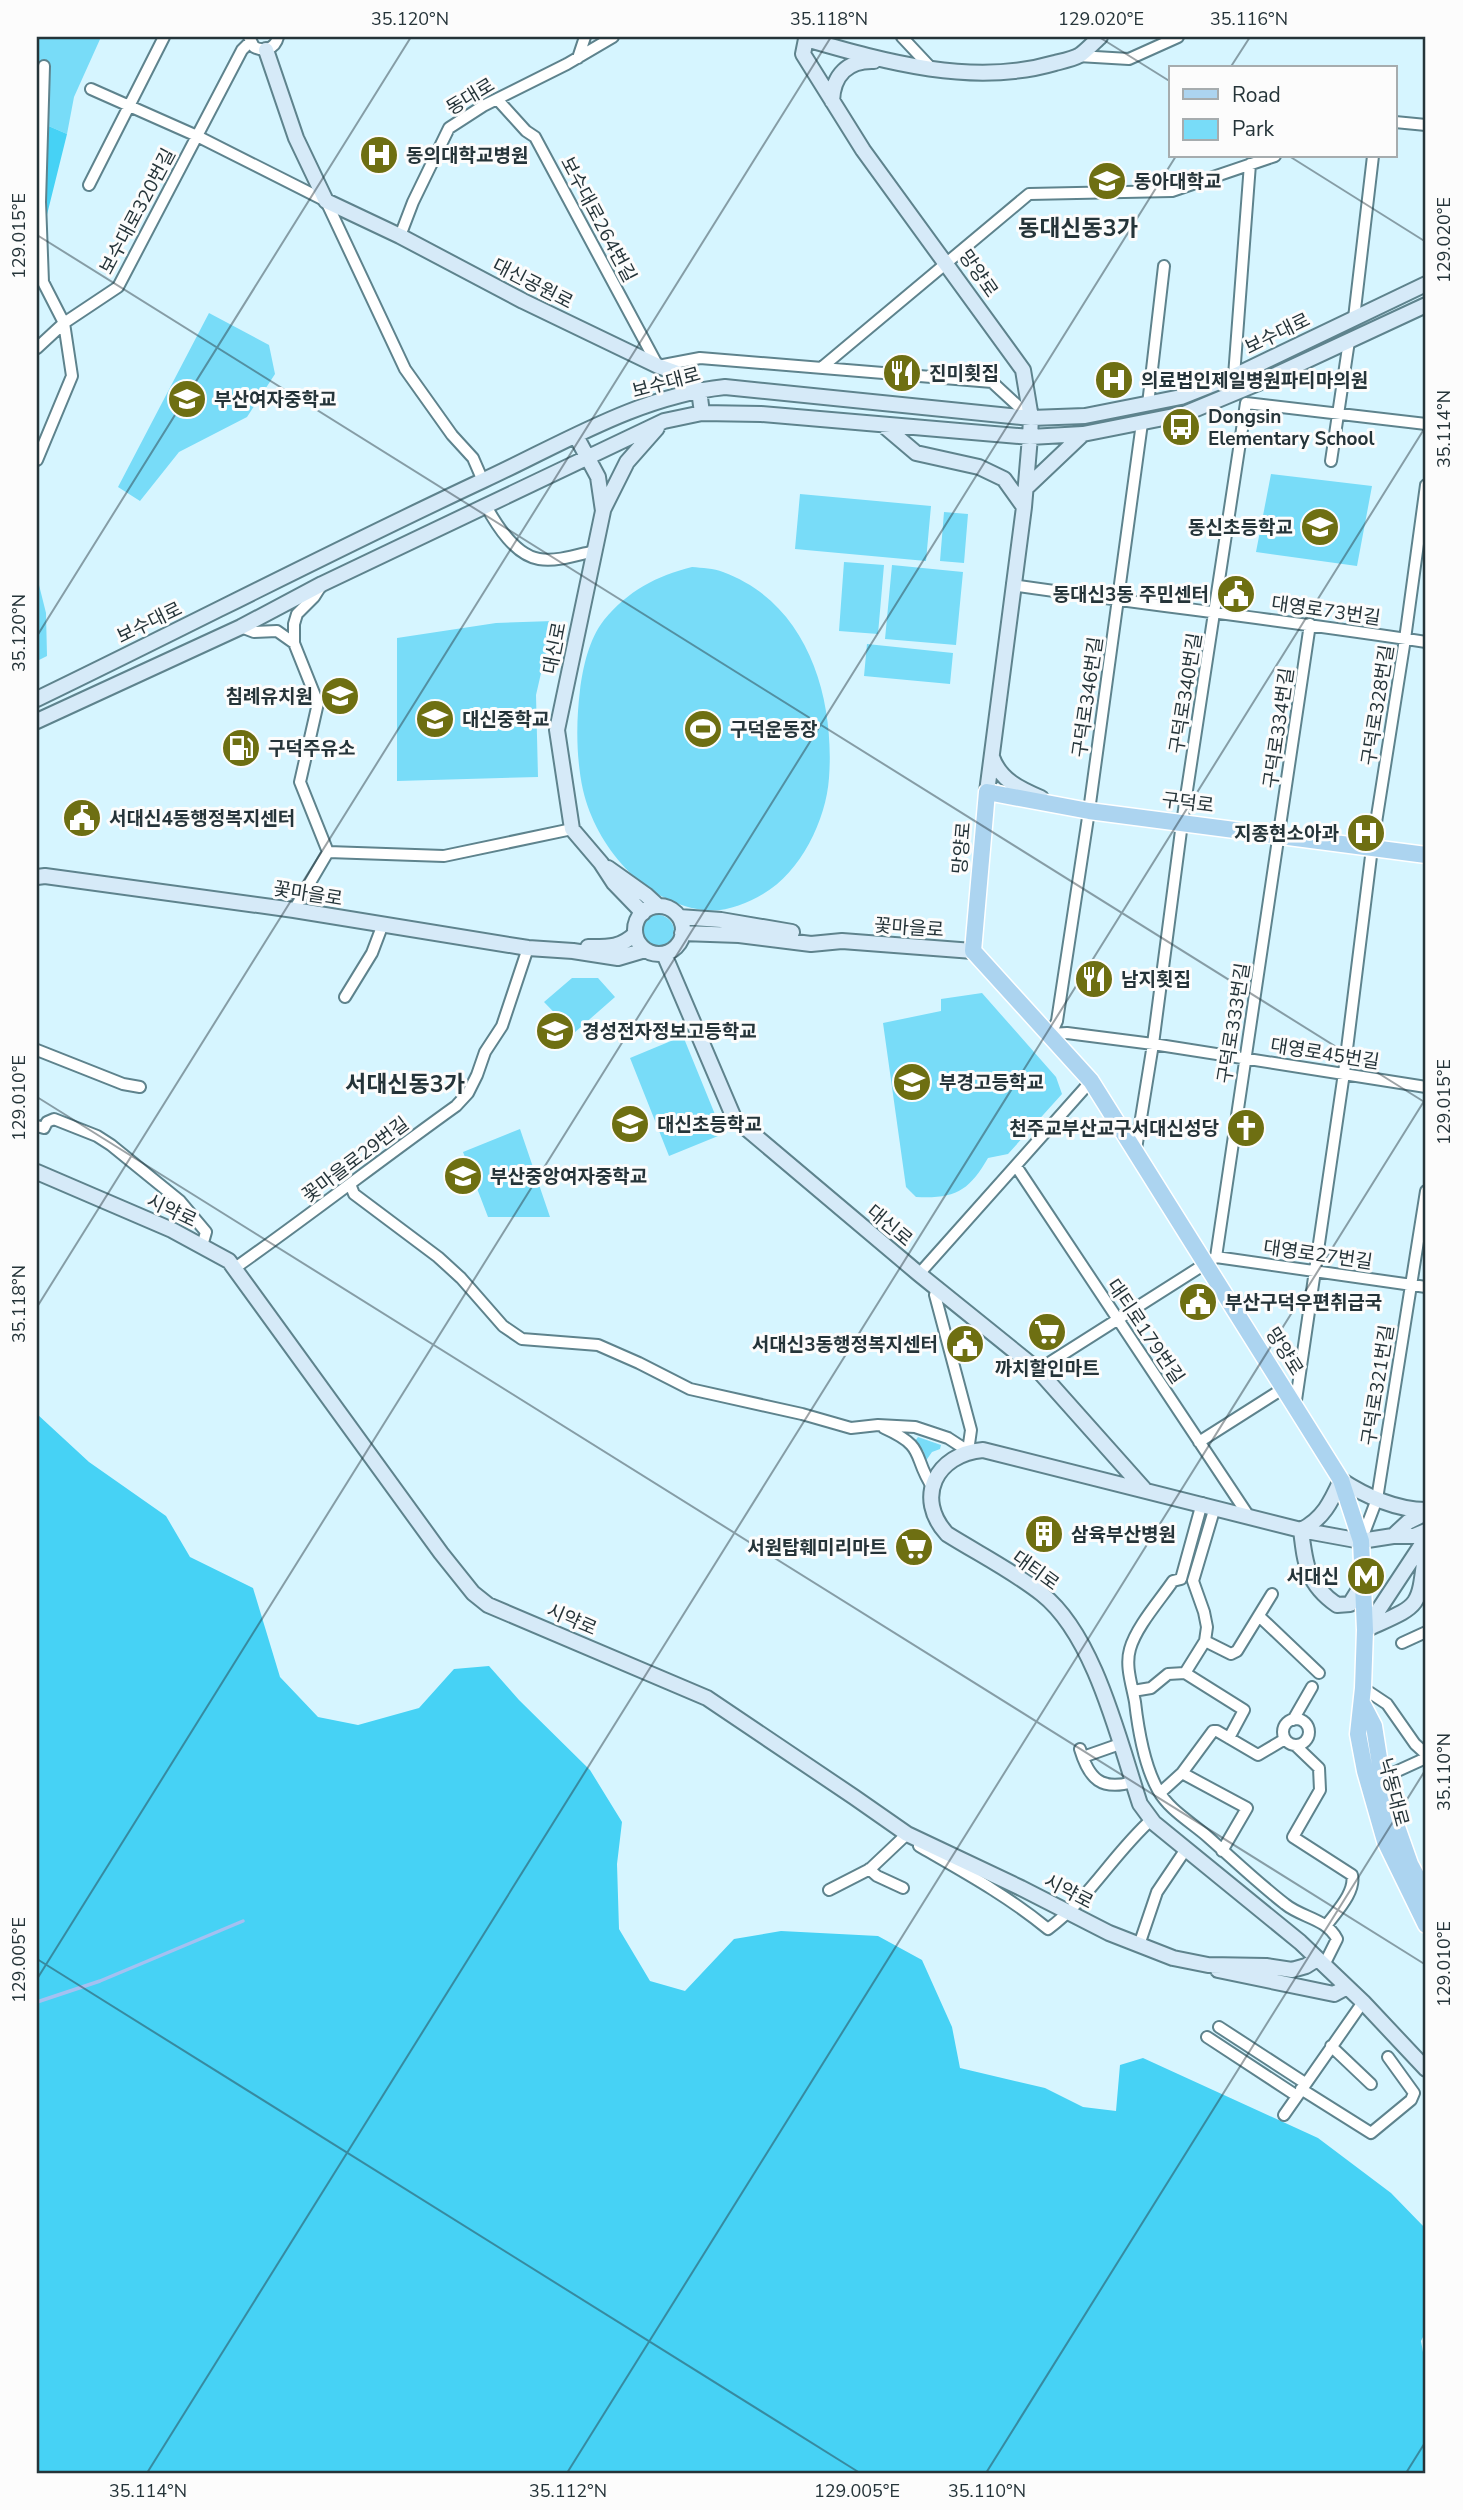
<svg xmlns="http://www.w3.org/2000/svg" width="1463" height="2510" font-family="'Nunito Sans','Noto Sans KR',sans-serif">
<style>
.green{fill:#78dcf8}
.forest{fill:#46d2f5}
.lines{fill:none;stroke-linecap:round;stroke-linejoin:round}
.stream{stroke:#a4c0f1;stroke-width:3.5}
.street-casing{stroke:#5e838d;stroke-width:14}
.secondary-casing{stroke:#5e838d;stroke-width:18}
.primary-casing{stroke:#fff;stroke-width:19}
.street{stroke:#fff;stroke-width:10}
.secondary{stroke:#d6eaf8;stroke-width:14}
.primary{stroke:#acd4f0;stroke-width:16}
.ticks{fill:none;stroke:#253439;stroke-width:2;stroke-opacity:0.45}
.labels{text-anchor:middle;stroke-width:6;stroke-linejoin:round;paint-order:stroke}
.street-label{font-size:19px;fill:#253439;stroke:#fcfcfc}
.poi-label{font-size:19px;font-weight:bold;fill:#253439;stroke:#fcfcfc;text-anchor:start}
.quarter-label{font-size:23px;font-weight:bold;fill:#253439;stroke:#fcfcfc}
.neatline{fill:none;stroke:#253439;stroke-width:2.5}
.ticks-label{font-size:18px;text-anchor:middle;fill:#253439}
</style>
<rect width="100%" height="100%" fill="#d6f5ff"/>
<path class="green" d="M37 37H101L74 97 67 134 37 121Z
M209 313 269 345 275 374 247 417 179 452 140 501 118 487Z
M1271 474 1372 486 1357 566 1256 552Z
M800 494 931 506 926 561 795 549Z
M944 512 968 514 964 563 940 561Z
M844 562 884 565 878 634 839 631Z
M892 565 963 572 956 645 885 639Z
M692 567C702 568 714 568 723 572 807 603 835 696 829 778 826 820 801 872 763 894 746 904 724 913 703 910 643 902 596 846 583 790 576 758 576 722 580 690 583 667 589 639 604 620 628 591 656 576 692 567Z
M37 577 46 613 47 656 37 661Z
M553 621 536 695 538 777 397 781V638L496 623Z
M867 644 953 653 950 684 864 676Z
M642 931a16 16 0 1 1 32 0a16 16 0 1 1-32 0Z
M572 978H598L615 997 574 1033 544 1002Z
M982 993 1056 1077 1062 1094 1008 1154 988 1158C969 1191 955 1199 916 1197L906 1187 883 1023 941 1011V999Z
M683 1036 723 1134 669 1156 630 1058Z
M520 1129 550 1217H488L463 1152Z
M918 1437 941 1445 940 1449 932 1452 925 1462 924 1452 915 1441Z"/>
<path class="forest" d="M37 121 67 134 37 255Z
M37 1414 89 1462 166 1516 190 1557 253 1588 280 1677 318 1717 358 1725 419 1708 454 1669 489 1666 519 1700 590 1770 622 1822 617 1864 619 1929 650 1981 685 1991 734 1939 781 1931 878 1936 922 1960 952 2027 960 2068 1045 2088 1083 2107 1116 2111 1120 2065 1143 2058 1318 2138 1391 2193 1426 2229V2331L1421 2341 1426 2369V2473H37Z"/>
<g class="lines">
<path class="stream" d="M37 2002 100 1981 243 1921"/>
<defs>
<path id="street" d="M249 37 254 47C264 52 275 49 278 37
M902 37 932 69
M1078 56 1129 59 1178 37
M578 58 585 37
M91 89 197 136 326 201 405 369 452 435 473 458 483 481
M497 99 526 131 535 137 658 366 700 358 992 382 1031 418
M1395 122 1426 125
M89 185 164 37
M400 236 413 202 449 128 483 106 567 64 613 37
M1354 318 1373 156
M37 348 64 323 43 282 40 202 44 66
M821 368 1029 194 1172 191 1275 156
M1234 376 1250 164
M1246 403 1426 424
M1148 404 1164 266
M1142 423 1089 811 1057 1021 1051 1034 1067 1033 1153 1044 1426 1087
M37 460 72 376 64 323 118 287 242 50 250 42
M1331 461 1349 341
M486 506C497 526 515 555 539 559 556 562 577 555 594 551
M1012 585C1150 605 1289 621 1426 642
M321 586 314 597 297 614 294 624V643L318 703 300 782 328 852
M241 627 254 632 277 631 294 643
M328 852 444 856 572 829
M294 910 328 852
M345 997 372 953 383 924
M37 1050 123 1084 140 1087
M37 1126 44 1128 47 1122 54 1119 97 1136 111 1145 180 1201 206 1232 202 1246
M1136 1149 1153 1044 1182 823 1246 403
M1016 1166 1248 1515
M350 1184 354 1194 438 1257 461 1278 503 1326 522 1339 598 1345 639 1363 690 1389 802 1414 851 1428 878 1425 915 1427 948 1438 968 1451 971 1430 935 1295 937 1289
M1216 1257 1310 624
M235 1268C310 1215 382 1159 456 1106L468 1093 477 1075 485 1052 502 1026 528 948
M919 1274 1091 1081
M1038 1370 1216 1257 1426 1287
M1295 1407 1344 1073 1372 848 1405 639 1426 485
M884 1428C928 1448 911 1455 933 1488
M1199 1442 1284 1388
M1202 1503 1181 1579 1173 1581C1160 1600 1136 1627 1130 1649 1125 1666 1132 1685 1135 1702 1138 1728 1145 1767 1158 1790 1169 1810 1191 1822 1208 1837 1234 1860 1258 1883 1285 1904 1302 1918 1326 1918 1337 1939L1324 1965
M1215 1507 1193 1581 1204 1612 1207 1627 1205 1641 1185 1673 1244 1710 1229 1738
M1361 1541 1377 1499 1426 1191
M1259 1616 1319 1673
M1205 1641 1231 1654 1237 1651 1272 1594
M1402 1643 1426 1632
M1363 1688 1387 1704 1415 1744 1426 1754
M1133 1691 1151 1688 1168 1674 1185 1673
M1283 1732a13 13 0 1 1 26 0a13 13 0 1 1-26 0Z
M1293 1720 1312 1687
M1295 1745 1319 1768 1320 1790 1293 1837 1352 1875C1356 1892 1336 1912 1326 1926
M1080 1749C1089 1779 1101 1791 1133 1782
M1083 1757 1120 1744
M1382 1778 1426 1758
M1160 1793 1182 1773
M919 1846C964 1872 1008 1896 1048 1929 1090 1898 1113 1854 1152 1819
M1222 1851 1247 1808 1182 1773 1213 1731H1217L1258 1755 1285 1739
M869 1869 877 1876 903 1888
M829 1890 870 1869 907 1834
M1139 1945 1157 1892 1186 1849
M1219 2027 1305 2083
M1207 2037 1297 2096
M1331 2046 1371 2084
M1301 2089 1371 2133 1411 2100 1414 2093 1388 2057
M1284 2115 1363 2002"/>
<path id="secondary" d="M266 50 296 138 326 201 400 236 523 301 658 366 683 375 699 390 702 413
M832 101C833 75 848 60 874 61
M883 425 916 453 979 467 1004 479 1024 507
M576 436 598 477 603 511 557 730 572 829 601 863 614 883 643 913
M1025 489 1083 434
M603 510 627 462 657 428
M37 699C186 627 334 550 484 480 562 444 638 396 725 387L1031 418 1085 416 1181 397 1234 376 1426 284
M37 721 241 627 322 584 664 421 702 413 761 414 1030 437 1083 434 1184 414 1256 384 1426 305
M992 757C1000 780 1020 789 1041 798
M987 792 1024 507 1030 437 1031 418 1023 370 863 150 803 54 806 39C886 62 973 87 1055 63 1063 61 1073 59 1080 55 1087 50 1093 43 1100 37
M608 868 646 895 658 906
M37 877 45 876 294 910 528 948 573 951 618 958 645 950
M635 930a24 24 0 1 1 48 0a24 24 0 1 1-48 0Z
M679 917 721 920 792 932
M682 933 739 935 811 944 842 941 973 951
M588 947C608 947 620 948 635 934
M664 954 734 1118 919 1274 1038 1370 1144 1489
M37 1172 172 1230 229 1261 441 1553 473 1593 488 1605 707 1698 854 1797 907 1834 1021 1888 1109 1933 1173 1958 1208 1965 1266 1966 1292 1970 1306 1966 1317 1959
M1426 1531 1414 1536H1393L1361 1541 1301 1530 983 1450C936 1454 914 1498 947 1534 979 1554 1013 1571 1042 1594 1095 1636 1119 1741 1140 1804L1154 1823 1300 1942 1363 2002 1426 2069
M1393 1536 1408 1522 1426 1513
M1363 1583 1350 1604 1337 1605C1307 1584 1305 1564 1301 1530 1323 1519 1331 1502 1341 1480 1365 1496 1397 1510 1426 1510
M1366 1629 1426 1538
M1365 1630C1423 1603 1418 1611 1426 1547
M1218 1970 1334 1994 1347 1987"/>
<path id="primary" d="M1426 855 1089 811 987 792 973 951 1091 1081 1341 1480 1361 1541 1365 1630 1363 1688 1358 1734 1365 1771 1385 1841 1426 1925
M1362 1703 1374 1726 1384 1790 1410 1864 1426 1894"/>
</defs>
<use href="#street" class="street-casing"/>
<use href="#secondary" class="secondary-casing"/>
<use href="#primary" class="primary-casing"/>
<use href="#street" class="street"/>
<use href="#secondary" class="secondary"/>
<use href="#primary" class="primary"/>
</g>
<path class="ticks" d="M1099 37 1171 82M1230 68 1250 37M1289 156 1426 242M37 235 1426 1103M37 636 411 37M37 1097 1426 1965M37 1307 831 37M37 1959 860 2473M37 1979 1176 156M147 2473 1426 426M567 2473 1426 1098M986 2473 1426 1769M1406 2473 1426 2441"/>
<defs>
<symbol id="hospital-disc" viewBox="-11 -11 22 22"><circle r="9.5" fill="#6e6f12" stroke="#fcfcfc"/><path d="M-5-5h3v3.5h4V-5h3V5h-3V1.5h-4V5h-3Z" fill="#fff"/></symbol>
<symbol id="university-disc" viewBox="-11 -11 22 22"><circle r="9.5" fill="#6e6f12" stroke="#fcfcfc"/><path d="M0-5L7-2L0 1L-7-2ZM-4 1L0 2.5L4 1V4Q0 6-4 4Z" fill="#fff"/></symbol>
<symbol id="restaurant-disc" viewBox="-11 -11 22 22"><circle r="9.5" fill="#6e6f12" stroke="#fcfcfc"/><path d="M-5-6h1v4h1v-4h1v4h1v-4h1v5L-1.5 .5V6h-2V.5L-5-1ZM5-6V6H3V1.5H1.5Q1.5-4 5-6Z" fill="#fff"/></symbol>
<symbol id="school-disc" viewBox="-11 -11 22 22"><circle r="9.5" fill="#6e6f12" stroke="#fcfcfc"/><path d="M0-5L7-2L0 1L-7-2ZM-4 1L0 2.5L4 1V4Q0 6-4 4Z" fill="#fff"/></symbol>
<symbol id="bus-disc" viewBox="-11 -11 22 22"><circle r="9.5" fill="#6e6f12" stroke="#fcfcfc"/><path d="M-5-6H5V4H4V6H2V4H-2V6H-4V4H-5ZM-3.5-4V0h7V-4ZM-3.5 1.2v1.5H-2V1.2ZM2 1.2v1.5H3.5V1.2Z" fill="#fff"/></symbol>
<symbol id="civic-disc" viewBox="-11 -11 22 22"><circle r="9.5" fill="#6e6f12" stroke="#fcfcfc"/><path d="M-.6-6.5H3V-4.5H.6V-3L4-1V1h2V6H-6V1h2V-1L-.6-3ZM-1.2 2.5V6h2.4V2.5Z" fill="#fff"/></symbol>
<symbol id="stadium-disc" viewBox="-11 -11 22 22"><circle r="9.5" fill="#6e6f12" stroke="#fcfcfc"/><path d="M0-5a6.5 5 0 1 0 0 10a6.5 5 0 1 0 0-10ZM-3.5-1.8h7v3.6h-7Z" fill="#fff"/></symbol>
<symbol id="fuel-disc" viewBox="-11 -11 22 22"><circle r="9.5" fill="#6e6f12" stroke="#fcfcfc"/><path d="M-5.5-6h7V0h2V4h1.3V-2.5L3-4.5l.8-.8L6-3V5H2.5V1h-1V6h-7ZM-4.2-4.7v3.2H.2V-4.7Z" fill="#fff"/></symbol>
<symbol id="church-disc" viewBox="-11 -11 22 22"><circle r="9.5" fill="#6e6f12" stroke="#fcfcfc"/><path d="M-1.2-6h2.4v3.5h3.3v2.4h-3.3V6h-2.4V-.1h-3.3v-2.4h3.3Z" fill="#fff"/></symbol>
<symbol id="supermarket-disc" viewBox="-11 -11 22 22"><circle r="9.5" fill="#6e6f12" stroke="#fcfcfc"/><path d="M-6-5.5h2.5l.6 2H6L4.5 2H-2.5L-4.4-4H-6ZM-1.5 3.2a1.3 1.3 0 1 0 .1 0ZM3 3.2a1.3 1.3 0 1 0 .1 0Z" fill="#fff"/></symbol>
<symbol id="building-disc" viewBox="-11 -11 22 22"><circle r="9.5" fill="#6e6f12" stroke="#fcfcfc"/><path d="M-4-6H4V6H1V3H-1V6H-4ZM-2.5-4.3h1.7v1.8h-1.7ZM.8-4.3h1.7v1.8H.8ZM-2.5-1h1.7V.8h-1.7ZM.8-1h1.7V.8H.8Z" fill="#fff"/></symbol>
<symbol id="metro-disc" viewBox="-11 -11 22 22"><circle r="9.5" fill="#6e6f12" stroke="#fcfcfc"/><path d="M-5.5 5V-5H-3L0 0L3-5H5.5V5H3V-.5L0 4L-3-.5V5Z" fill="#fff"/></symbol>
</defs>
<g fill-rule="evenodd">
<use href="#hospital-disc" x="357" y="133" width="44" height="44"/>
<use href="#university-disc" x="1085" y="159" width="44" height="44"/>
<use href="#restaurant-disc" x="880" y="351" width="44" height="44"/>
<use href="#hospital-disc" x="1092" y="358" width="44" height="44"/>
<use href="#school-disc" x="165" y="377" width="44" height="44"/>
<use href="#bus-disc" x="1159" y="405" width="44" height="44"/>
<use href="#school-disc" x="1298" y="505" width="44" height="44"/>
<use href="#civic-disc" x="1214" y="572" width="44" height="44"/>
<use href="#school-disc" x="318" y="674" width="44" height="44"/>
<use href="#school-disc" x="413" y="697" width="44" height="44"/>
<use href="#stadium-disc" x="681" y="707" width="44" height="44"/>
<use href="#fuel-disc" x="219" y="726" width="44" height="44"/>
<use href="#civic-disc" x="60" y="796" width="44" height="44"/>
<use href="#hospital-disc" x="1344" y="811" width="44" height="44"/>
<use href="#restaurant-disc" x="1072" y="957" width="44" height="44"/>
<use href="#school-disc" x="533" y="1009" width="44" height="44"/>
<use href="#school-disc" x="890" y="1060" width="44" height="44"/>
<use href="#school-disc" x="608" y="1102" width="44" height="44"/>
<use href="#church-disc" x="1224" y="1106" width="44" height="44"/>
<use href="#school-disc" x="441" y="1154" width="44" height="44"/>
<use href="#civic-disc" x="1176" y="1280" width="44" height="44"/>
<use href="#supermarket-disc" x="1025" y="1310" width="44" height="44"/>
<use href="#civic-disc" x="943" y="1322" width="44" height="44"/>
<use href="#building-disc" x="1022" y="1512" width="44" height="44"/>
<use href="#supermarket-disc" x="892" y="1525" width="44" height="44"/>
<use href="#metro-disc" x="1344" y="1554" width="44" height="44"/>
</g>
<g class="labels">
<g class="street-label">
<text transform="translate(470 96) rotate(-31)" y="7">동대로</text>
<text transform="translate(137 211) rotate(-62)" y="7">보수대로320번길</text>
<text transform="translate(599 219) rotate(62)" y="7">보수대로264번길</text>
<text transform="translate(979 273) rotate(55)" y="7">망양로</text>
<text transform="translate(533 283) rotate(27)" y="7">대신공원로</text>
<text transform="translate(1277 333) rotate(-26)" y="7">보수대로</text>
<text transform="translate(666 382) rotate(-15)" y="7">보수대로</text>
<text transform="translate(1326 610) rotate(8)" y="7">대영로73번길</text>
<text transform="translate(149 622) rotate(-26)" y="7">보수대로</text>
<text transform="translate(554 648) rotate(-79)" y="7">대신로</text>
<text transform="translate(1185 693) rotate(-81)" y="7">구덕로340번길</text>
<text transform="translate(1087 697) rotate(-82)" y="7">구덕로346번길</text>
<text transform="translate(1377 705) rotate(-81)" y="7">구덕로328번길</text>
<text transform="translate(1278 728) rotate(-82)" y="7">구덕로334번길</text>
<text transform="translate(1188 802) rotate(7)" y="7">구덕로</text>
<text transform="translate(961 848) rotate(-85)" y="7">망양로</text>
<text transform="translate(308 893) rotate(9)" y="7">꽃마을로</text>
<text transform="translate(909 927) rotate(4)" y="7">꽃마을로</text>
<text transform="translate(1233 1023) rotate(-81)" y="7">구덕로333번길</text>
<text transform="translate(1325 1053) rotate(9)" y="7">대영로45번길</text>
<text transform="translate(355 1159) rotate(-37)" y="7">꽃마을로29번길</text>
<text transform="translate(172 1210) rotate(25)" y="7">시약로</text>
<text transform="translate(890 1225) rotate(40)" y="7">대신로</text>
<text transform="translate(1318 1254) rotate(8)" y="7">대영로27번길</text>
<text transform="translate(1146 1331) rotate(56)" y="7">대티로179번길</text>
<text transform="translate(1285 1351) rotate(58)" y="7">망양로</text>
<text transform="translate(1377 1385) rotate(-81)" y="7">구덕로321번길</text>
<text transform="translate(1036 1570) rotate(36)" y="7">대티로</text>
<text transform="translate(572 1619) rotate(23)" y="7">시약로</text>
<text transform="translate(1394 1792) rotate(75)" y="7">낙동대로</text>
<text transform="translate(1069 1891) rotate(27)" y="7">시약로</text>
</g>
<g class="poi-label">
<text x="406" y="162">동의대학교병원</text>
<text x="1134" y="188">동아대학교</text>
<text x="929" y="380">진미횟집</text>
<text x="1141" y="387">의료법인제일병원파티마의원</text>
<text x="214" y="406">부산여자중학교</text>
<text x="1208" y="423">Dongsin<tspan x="1208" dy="22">Elementary School</tspan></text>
<text x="1293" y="534" text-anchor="end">동신초등학교</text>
<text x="1209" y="601" text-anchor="end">동대신3동 주민센터</text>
<text x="313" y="703" text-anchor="end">침례유치원</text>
<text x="462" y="726">대신중학교</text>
<text x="730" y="736">구덕운동장</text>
<text x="268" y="755">구덕주유소</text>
<text x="109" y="825">서대신4동행정복지센터</text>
<text x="1339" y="840" text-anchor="end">지종현소아과</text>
<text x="1121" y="986">남지횟집</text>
<text x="582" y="1038">경성전자정보고등학교</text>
<text x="939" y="1089">부경고등학교</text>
<text x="657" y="1131">대신초등학교</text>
<text x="1219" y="1135" text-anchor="end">천주교부산교구서대신성당</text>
<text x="490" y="1183">부산중앙여자중학교</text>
<text x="1225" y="1309">부산구덕우편취급국</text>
<text x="938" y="1351" text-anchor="end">서대신3동행정복지센터</text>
<text x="1047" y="1375" text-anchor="middle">까치할인마트</text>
<text x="1071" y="1541">삼육부산병원</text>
<text x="887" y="1554" text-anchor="end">서원탑훼미리마트</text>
<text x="1339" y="1583" text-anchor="end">서대신</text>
</g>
<g class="quarter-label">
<text x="1078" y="236">동대신동3가</text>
<text x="405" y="1092">서대신동3가</text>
</g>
</g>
<rect width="1463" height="2510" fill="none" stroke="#fcfcfc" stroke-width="77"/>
<rect x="1169" y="66" width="228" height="91" fill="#fcfcfc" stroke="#a6acae" stroke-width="2"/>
<rect x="1183" y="89" width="35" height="10" fill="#acd4f0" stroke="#a6acae" stroke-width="2"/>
<text x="1232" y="102" font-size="21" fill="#253439">Road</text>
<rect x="1183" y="119" width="35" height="21" fill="#78dcf8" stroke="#a6acae" stroke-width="2"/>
<text x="1232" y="136" font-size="21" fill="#253439">Park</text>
<rect x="38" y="38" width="1386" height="2434" class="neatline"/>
<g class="ticks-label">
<text x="410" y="25">35.120°N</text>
<text x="829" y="25">35.118°N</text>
<text x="1101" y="25">129.020°E</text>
<text x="1249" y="25">35.116°N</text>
<text transform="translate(19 236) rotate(-90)" y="6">129.015°E</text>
<text transform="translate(1444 240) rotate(-90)" y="6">129.020°E</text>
<text transform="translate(1444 429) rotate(-90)" y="6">35.114°N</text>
<text transform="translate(19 633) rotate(-90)" y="6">35.120°N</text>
<text transform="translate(19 1098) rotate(-90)" y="6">129.010°E</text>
<text transform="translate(1444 1102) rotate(-90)" y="6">129.015°E</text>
<text transform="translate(19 1304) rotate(-90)" y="6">35.118°N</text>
<text transform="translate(1444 1772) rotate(-90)" y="6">35.110°N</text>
<text transform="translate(19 1960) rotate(-90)" y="6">129.005°E</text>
<text transform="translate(1444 1964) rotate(-90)" y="6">129.010°E</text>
<text x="148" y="2497">35.114°N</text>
<text x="568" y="2497">35.112°N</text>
<text x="857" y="2497">129.005°E</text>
<text x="987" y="2497">35.110°N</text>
</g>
</svg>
